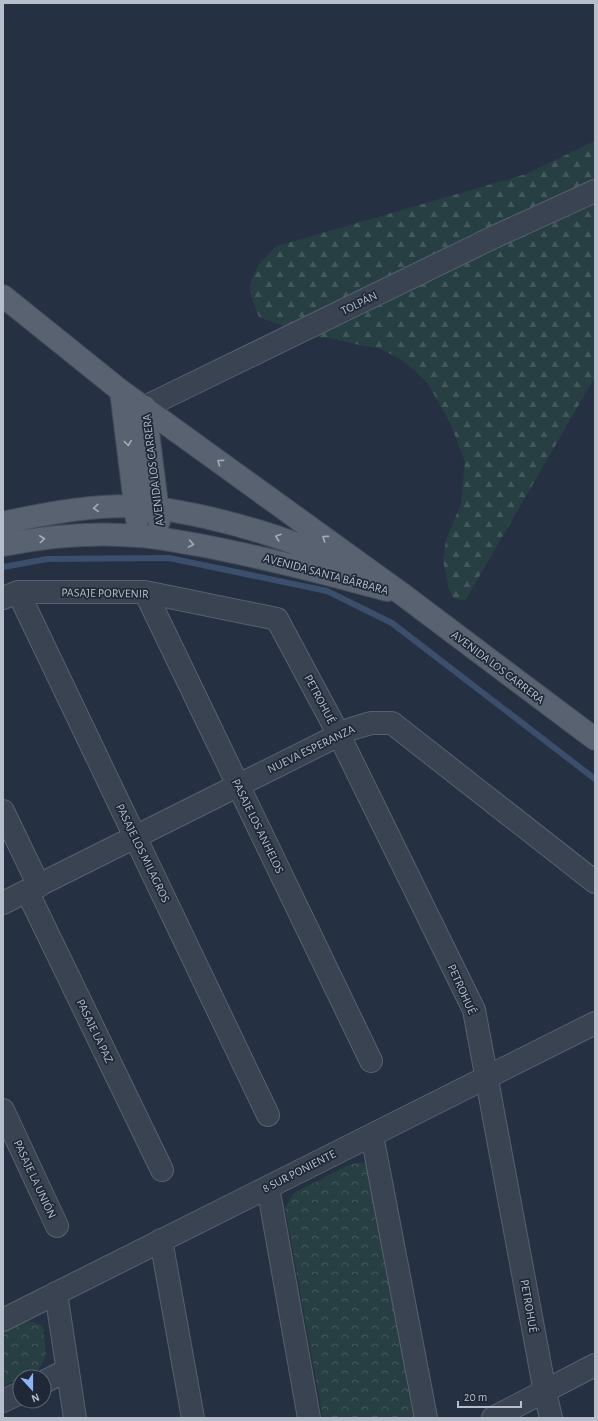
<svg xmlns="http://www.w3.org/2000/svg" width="598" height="1421" font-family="'Alegreya Sans',sans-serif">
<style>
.forest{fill:url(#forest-firs)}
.park{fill:url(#park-crowns)}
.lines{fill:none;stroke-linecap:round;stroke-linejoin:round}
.stream{stroke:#3b4e6b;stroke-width:6}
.minor-casing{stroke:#57616f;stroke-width:24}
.major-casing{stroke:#434c5b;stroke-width:24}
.minor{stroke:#3a4351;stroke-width:22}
.major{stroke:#586271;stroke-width:22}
.oneway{stroke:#a3acb9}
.labels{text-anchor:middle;stroke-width:3.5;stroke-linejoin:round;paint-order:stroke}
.street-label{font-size:12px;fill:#b6becb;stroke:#1e2837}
</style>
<defs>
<pattern id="forest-firs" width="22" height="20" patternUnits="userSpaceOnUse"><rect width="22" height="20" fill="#273f43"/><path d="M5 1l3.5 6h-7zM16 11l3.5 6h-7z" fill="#44595d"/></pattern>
<pattern id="park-crowns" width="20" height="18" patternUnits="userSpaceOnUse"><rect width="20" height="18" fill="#273f43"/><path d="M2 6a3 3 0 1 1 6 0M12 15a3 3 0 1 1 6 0" fill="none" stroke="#44595d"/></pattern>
</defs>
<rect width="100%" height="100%" fill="#253142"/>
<path class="forest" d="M595 141V377L465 601 453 598 449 589 443 560 446 540 461 504 465 462 451 425 431 389 425 380 402 360 383 350 374 347 364 346 330 338 309 336 259 317C256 308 251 299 250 289 250 273 265 256 277 246L526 174Z"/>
<path class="park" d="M367 1162 414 1418H323L285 1208 294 1193 351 1164Z
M27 1320 43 1326 46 1355 39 1369 3 1386V1332Z"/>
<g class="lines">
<path class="stream" d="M3 567 47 559 169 558 327 591 392 623 595 779"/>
<defs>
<path id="minor" d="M129 414 145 407 494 237 595 191
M18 592 268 1115
M145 592 371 1061
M3 598 18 592H145L277 619 339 735 474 1010 545 1392 551 1418
M3 811 39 886
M27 891 162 1170
M3 903 351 729 371 723H392L595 882
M3 1110 57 1226
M372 1135 426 1418
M268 1187 309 1418
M161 1240 193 1418
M56 1293 75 1418
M3 1320 595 1023
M44 1382 67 1370
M3 1401 20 1393
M493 1418 595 1365"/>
<path id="major" d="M3 296 121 391 402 594 595 739
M121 391 137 520
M145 407 159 521
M3 523C46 513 92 505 136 506 159 507 182 512 205 517 253 528 301 543 346 565
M3 545C47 536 94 532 139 536 159 537 179 542 199 545 262 557 325 573 387 590"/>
</defs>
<use href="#minor" class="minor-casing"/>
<use href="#major" class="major-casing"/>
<use href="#minor" class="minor"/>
<use href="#major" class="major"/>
</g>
<defs><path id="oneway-chevron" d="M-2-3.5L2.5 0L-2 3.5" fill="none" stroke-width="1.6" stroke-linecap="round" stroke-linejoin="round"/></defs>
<g class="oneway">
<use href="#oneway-chevron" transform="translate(128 443) rotate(83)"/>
<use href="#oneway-chevron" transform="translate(220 462) rotate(-144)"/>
<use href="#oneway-chevron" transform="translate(96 508) rotate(175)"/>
<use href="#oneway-chevron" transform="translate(278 537) rotate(-161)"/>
<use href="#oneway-chevron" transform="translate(325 538) rotate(-144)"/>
<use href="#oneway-chevron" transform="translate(42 539) rotate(-6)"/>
<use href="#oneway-chevron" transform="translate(191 544) rotate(10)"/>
</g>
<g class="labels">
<g class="street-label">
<text transform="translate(359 303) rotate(-26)" y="4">TOLPÁN</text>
<text transform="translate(153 470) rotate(-97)" y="4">AVENIDA LOS CARRERA</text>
<text transform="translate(326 574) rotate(15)" y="4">AVENIDA SANTA BÁRBARA</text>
<text transform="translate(105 593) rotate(1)" y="4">PASAJE PORVENIR</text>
<text transform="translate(498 667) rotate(37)" y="4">AVENIDA LOS CARRERA</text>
<text transform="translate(320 699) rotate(62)" y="4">PETROHUÉ</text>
<text transform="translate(311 749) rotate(-26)" y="4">NUEVA ESPERANZA</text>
<text transform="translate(258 826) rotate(64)" y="4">PASAJE LOS ANHELOS</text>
<text transform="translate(143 853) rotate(64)" y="4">PASAJE LOS MILAGROS</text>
<text transform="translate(462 989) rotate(66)" y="4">PETROHUÉ</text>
<text transform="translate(95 1031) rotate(64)" y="4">PASAJE LA PAZ</text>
<text transform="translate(299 1171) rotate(-27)" y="4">8 SUR PONIENTE</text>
<text transform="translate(35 1179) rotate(65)" y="4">PASAJE LA UNIÓN</text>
<text transform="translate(529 1306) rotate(80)" y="4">PETROHUÉ</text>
</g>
</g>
<rect width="598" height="1421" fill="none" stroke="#b6becb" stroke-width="8"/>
<g transform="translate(32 1389) rotate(159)"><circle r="19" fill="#1e2837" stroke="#5b6472"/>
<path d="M0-3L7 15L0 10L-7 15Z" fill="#8db6fa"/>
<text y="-6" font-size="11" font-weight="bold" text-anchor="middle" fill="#b6becb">N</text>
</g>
<path d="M458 1401v6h63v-6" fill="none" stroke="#b6becb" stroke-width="2"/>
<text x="464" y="1401" font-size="12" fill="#b6becb" stroke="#1e2837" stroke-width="3" paint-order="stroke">20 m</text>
</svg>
